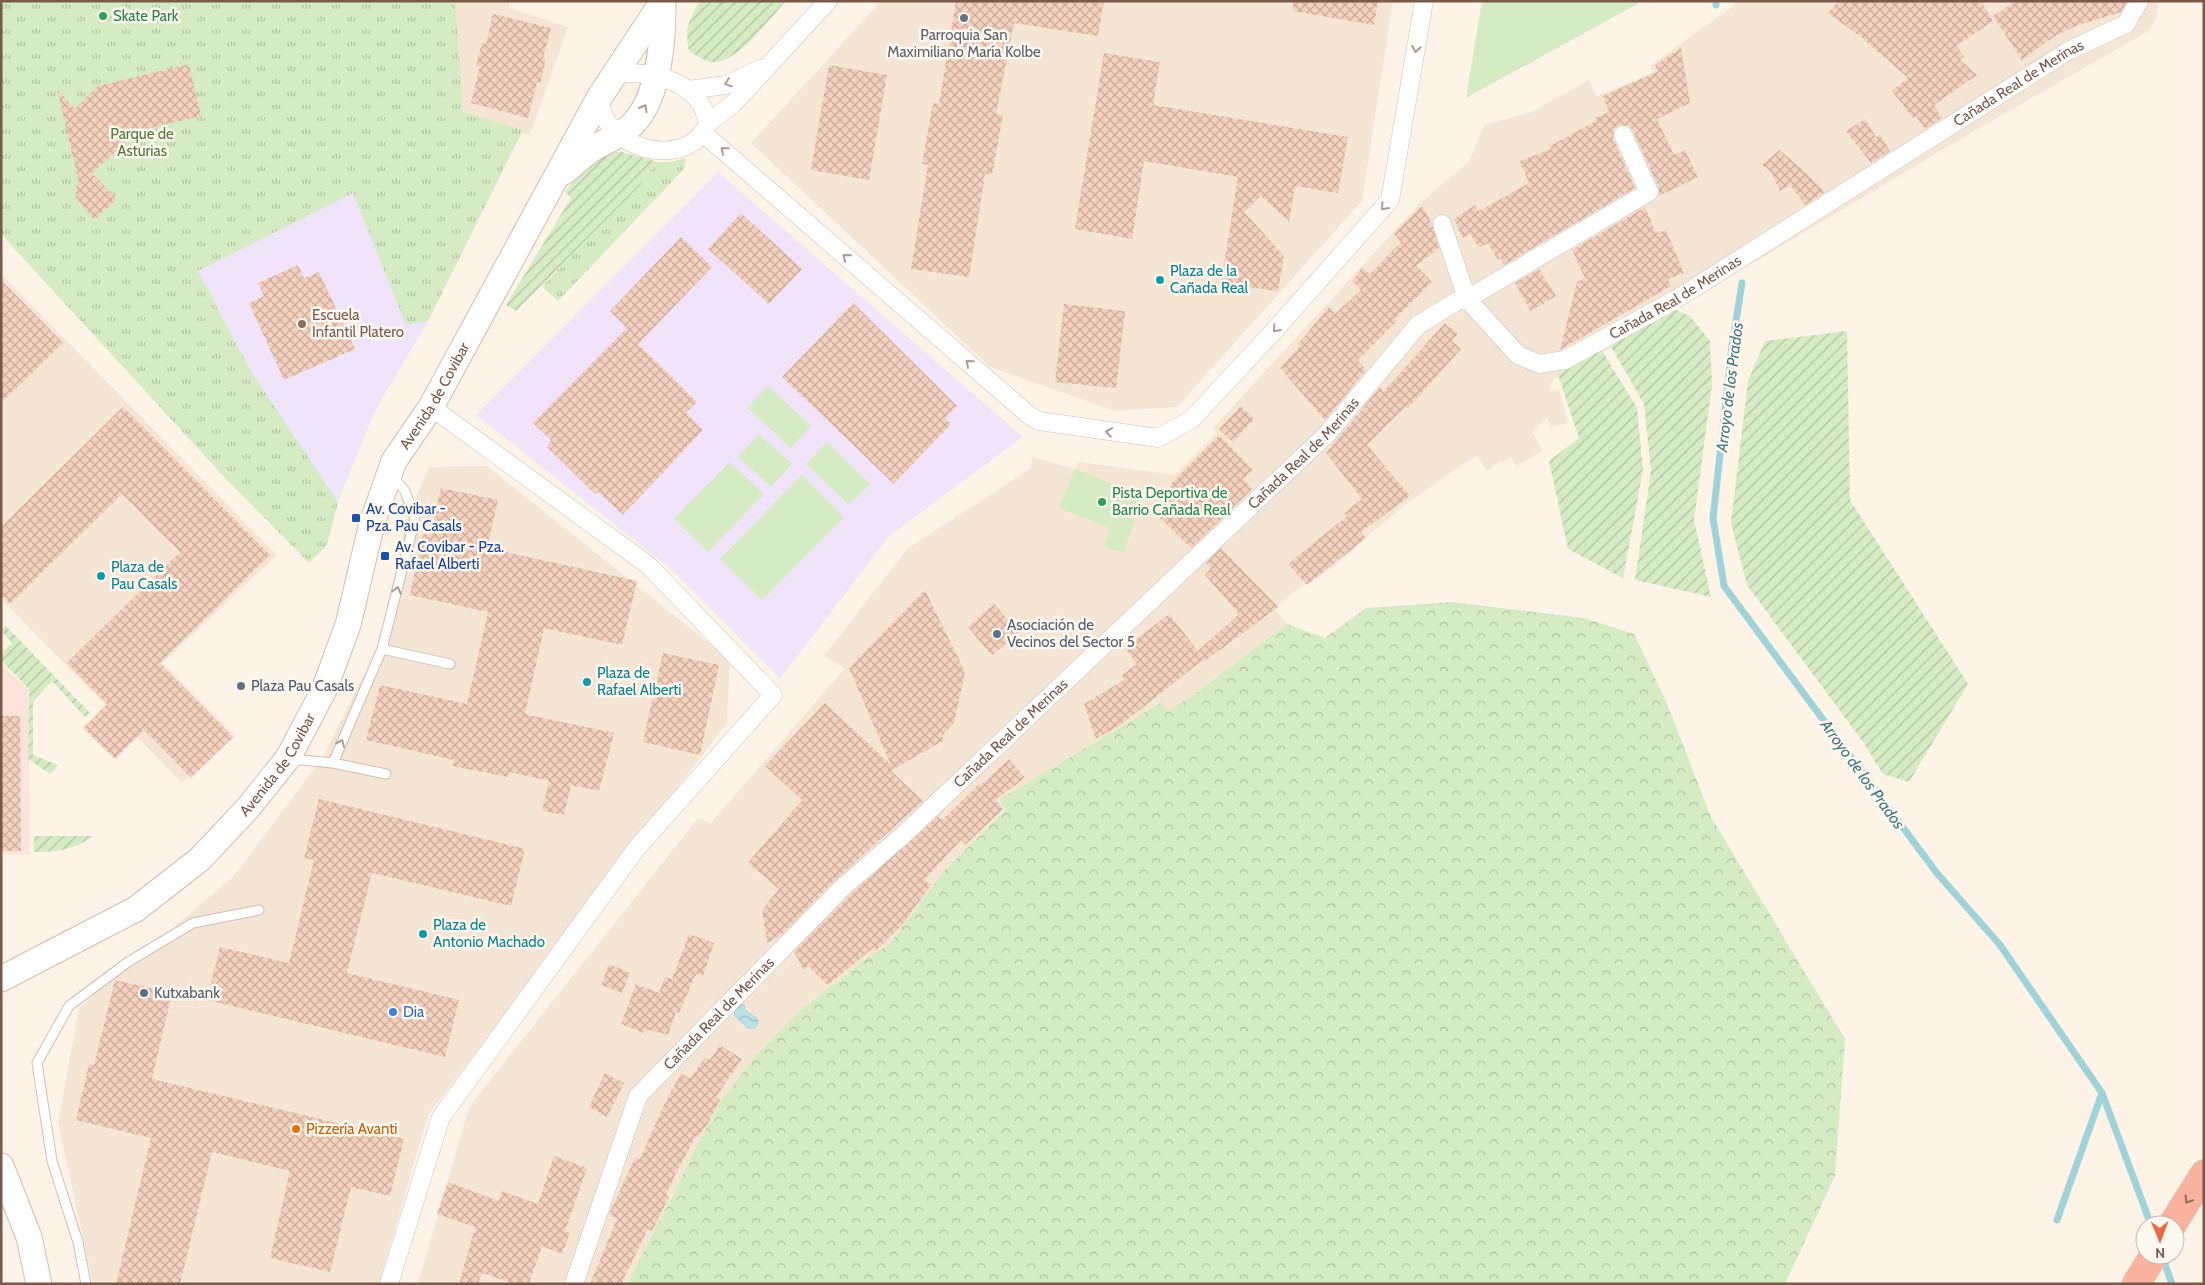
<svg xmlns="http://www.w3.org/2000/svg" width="2205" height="1285" font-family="Cabin,sans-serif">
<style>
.residential{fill:#f5e5d5}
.commercial{fill:#fde4da}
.education{fill:#f1e3f9}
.grass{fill:#d5ebc4}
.forest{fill:url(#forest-crowns)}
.park{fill:url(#park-tufts)}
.garden{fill:url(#garden-furrows)}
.water{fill:url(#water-waves);stroke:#a0d2da}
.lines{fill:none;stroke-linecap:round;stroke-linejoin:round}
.stream{stroke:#a0d2da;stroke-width:7}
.building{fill:url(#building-cross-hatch)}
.lane-casing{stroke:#d2bdaf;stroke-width:11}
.street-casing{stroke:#d2bdaf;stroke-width:19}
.secondary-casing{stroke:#d5bdac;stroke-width:27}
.highway-casing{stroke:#dcd4d0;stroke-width:29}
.lane{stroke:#fff;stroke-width:9}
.street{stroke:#fff;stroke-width:18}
.secondary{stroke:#fff;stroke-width:25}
.highway{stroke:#f8b29d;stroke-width:28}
.oneway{stroke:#ae9b92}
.oneway2{stroke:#926b5b}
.leisure-dot{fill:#2e9e5b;stroke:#fff8ee;stroke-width:2}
.worship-dot{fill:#6b7280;stroke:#fff8ee;stroke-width:2}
.culture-dot{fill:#0f9aa8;stroke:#fff8ee;stroke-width:2}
.education-dot{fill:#8d6e63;stroke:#fff8ee;stroke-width:2}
.transit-dot{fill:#1a4fb4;stroke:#fff8ee;stroke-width:2}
.service-dot{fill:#5c6f8a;stroke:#fff8ee;stroke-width:2}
.shop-dot{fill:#3f7fe0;stroke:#fff8ee;stroke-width:2}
.food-dot{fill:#e8710a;stroke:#fff8ee;stroke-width:2}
.labels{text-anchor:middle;stroke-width:5;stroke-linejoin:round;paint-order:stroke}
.leisure-label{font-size:15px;fill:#27864d;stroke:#fff8ee;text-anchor:start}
.worship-label{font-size:15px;fill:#5b616d;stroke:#fff8ee}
.street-label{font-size:15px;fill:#78594a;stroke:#fff8ee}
.park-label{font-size:15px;fill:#52783f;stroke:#fff8ee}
.culture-label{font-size:15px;fill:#0d838f;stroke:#fff8ee;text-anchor:start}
.education-label{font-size:15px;fill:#785e54;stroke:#fff8ee;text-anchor:start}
.transit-label{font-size:15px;fill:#164399;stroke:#fff8ee;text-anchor:start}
.service-label{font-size:15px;fill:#4e5e75;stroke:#fff8ee;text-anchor:start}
.shop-label{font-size:15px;fill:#366cbe;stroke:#fff8ee;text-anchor:start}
.food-label{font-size:15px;fill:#c56008;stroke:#fff8ee;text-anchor:start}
.water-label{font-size:16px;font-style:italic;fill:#407b84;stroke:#fff8ee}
</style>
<defs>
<pattern id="forest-crowns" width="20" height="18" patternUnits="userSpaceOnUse" patternTransform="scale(1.25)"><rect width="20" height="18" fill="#d5ebc4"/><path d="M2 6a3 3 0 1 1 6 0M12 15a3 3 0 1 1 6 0" fill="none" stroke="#b2c1a1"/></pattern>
<pattern id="park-tufts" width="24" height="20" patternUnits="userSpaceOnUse" patternTransform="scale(1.25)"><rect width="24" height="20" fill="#d5ebc4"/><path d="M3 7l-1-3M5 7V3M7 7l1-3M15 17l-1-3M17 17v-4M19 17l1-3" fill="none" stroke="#b2c1a1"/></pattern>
<pattern id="garden-furrows" width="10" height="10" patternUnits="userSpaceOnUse" patternTransform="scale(1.25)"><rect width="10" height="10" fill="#d5ebc4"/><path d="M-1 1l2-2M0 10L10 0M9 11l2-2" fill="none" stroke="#b2c1a1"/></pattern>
<pattern id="water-waves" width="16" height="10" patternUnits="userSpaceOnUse" patternTransform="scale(1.25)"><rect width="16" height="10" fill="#bae2e7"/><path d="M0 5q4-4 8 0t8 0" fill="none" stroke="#9cbabd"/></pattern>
<pattern id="building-cross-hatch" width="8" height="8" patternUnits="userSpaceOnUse" patternTransform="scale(1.25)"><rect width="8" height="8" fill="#f3d1be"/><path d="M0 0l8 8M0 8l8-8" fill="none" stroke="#caad9c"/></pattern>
</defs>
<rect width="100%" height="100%" fill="#fdf4e7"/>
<path class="residential" d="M449 1H510L509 8 568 27 530 135 458 114Z
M881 1H1393L1362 201 1177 407 1115 411 990 367 751 143Z
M1735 1H2156L2158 7 2156 18 2150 30 1959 140 1582 365 1554 379 1550 385V391L1559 389 1568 423 1550 427 1547 417 1532 432 1543 451 1516 466 1511 457 1502 462 1501 460 1487 471 1477 456 1462 465 1409 502 1363 540 1334 567 1303 585 1274 608 1287 624 1196 693 1168 711 1161 702 1000 800 1006 808 944 871 889 946 867 958 797 1013 747 1067 721 1101 698 1143 672 1197 627 1284H418L469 1107 698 818 711 823 845 668 824 656 907 549 1031 468 1032 457 1075 469 1078 462 1175 475 1217 433 1213 428 1420 203 1469 162 1484 125 1531 112 1589 80 1597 96 1653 73 1651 65 1733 6Z
M1 274 277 555 163 663 235 736 182 783 1 599Z
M487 466 730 660 727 723 428 1115 379 1284H93L58 1123 79 1008 234 876 323 757 379 644 407 517 429 467Z"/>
<path class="commercial" d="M1 664 28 689 30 855H1Z"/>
<path class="education" d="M718 172 1023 437 889 536 780 679 671 569 476 415Z
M353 193 406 324 428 321 375 411 338 502 250 370 198 271Z"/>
<path class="grass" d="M1482 1H1643L1466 98Z
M768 386 811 426 791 448 747 408Z
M759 434 792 464 771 487 738 457Z
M827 442 870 484 849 505 806 464Z
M730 462 764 494 708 552 674 519Z
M1075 469 1144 496 1123 553 1104 546 1110 528 1059 508Z
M802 475 844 517 762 600 720 559Z"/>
<path class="forest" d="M1452 602 1584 618 1634 634 1666 701 1711 817 1845 1039 1835 1176 1785 1284H627L672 1197 698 1143 721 1101 754 1058 797 1013 867 958 889 945 944 871 1006 809 999 800 1162 702 1168 711 1196 693 1287 624 1325 638 1366 608Z"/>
<path class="park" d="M1 1H455L463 112 523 130 428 321 406 325 353 193 198 271 250 370 338 502 327 545 309 563 226 479 1 234Z
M686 158 684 169 558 301 542 286 642 184V179L658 162H670Z"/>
<path class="garden" d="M700 1H786C769 19 737 66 710 62 703 61 695 54 689 51 684 29 689 20 700 1Z
M606 152H622L658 162 642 179V184L516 311 506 305 571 198 565 192 587 164Z
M1676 310 1690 316 1710 341 1712 385 1694 520 1711 597 1635 580 1651 471 1644 404 1610 345Z
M1847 331 1850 500 1968 684 1909 782 1883 774 1863 742 1747 585 1731 523 1748 381 1765 341Z
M1601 349 1637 408 1643 470 1623 578 1568 549 1549 461 1579 438 1558 375Z
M5 625 90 713 85 717 52 681 33 702V755L58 765 50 774 28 759 29 689 1 660V653L12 643 1 631Z
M34 836H93C74 850 57 852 34 852Z"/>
<path class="water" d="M741 1003 745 1006 744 1009 757 1019 758 1024 754 1028H748L735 1016 734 1011Z"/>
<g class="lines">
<path class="stream" d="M1716 1V5
M1742 283 1732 346 1713 518 1724 586 1936 872 2000 945 2102 1093 2151 1225
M2057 1220 2102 1093
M2162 1256 2172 1284"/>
</g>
<path class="building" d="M956 1H1104L1098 36 1014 23 996 114 1003 115 992 175 985 174 969 277 911 269 928 165 922 164 933 103 939 104Z
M1293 1H1378L1374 25 1293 11Z
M1839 1H1981L1993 21 1956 46 1964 56 1960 60 1977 75 1934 105 1942 118 1925 129 1916 116 1913 118 1892 91 1908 78 1861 37 1828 13Z
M2016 1H2127L2121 12 2078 25 2055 36 2022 60 1993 16Z
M493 14 551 28 543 58 546 59 540 83 537 82 528 118 471 103 480 66H476L482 43 486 44Z
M1681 48 1690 103 1657 119 1674 155 1685 150 1698 177 1659 196V188L1633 131 1629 126 1619 125 1614 129 1613 139 1635 188 1504 265 1500 258 1498 260 1488 243 1479 248 1470 234 1463 238 1454 219 1475 205 1479 211 1529 183 1520 161 1551 149 1550 146 1596 121 1595 118 1609 112 1603 96 1658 71 1655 65Z
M1104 53 1160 62 1153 105 1348 137 1338 193 1295 186 1289 222 1261 196 1244 212 1284 256 1278 291 1221 283 1238 177 1144 161 1132 239 1075 229Z
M189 64 201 116 139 131 92 173 117 199 94 220 76 198V187L79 183 57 89 75 109 98 86Z
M829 65 887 75 869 180 811 170Z
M1865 119 1876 137 1880 135 1890 151 1871 163 1846 131Z
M1779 150 1803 170 1825 192 1805 205 1790 185 1780 191 1771 172 1762 165Z
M1422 206 1432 224 1439 248 1416 266 1432 282 1395 319 1397 321 1358 360 1366 370 1325 420 1280 368 1300 346 1298 344 1329 307 1335 314 1361 290 1352 281 1362 268 1370 274 1401 242 1394 234Z
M1645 207 1656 233 1666 230 1684 273 1668 279 1671 286 1560 350 1577 282 1585 278 1572 250Z
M741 213 802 269 769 304 708 249Z
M681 237 712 267 638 344 697 402 686 413 703 430 623 515 598 492 595 494 547 447 551 440 533 423 627 328 610 311Z
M298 265 304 278 319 272 355 349 284 380 249 303 264 296 258 283Z
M1539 269 1556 296 1531 311 1515 283Z
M1 280 63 343 1 403Z
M853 303 957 406 945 418 951 424 894 484 782 377Z
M1064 304 1125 311 1116 388 1055 382Z
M1445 323 1458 334 1452 341 1461 349 1408 408 1406 406 1367 445 1410 496 1361 532 1366 538 1307 585 1288 564 1347 516 1344 513 1362 499 1326 453 1380 387 1383 392Z
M1241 406 1254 419 1233 442 1219 429Z
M123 407 270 555 160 663 233 737 191 778 144 730 115 759 83 728 107 704 67 663 180 552 122 494 10 604 1 595V527Z
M1219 435 1253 470 1243 479 1252 489 1191 548 1159 517 1172 483Z
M441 488 498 500 487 548 637 581 622 645 544 628 525 714 614 733 599 791 571 785 564 815 542 811 549 781 510 772 508 777 453 766 454 760 366 740 380 685 467 704 488 612 410 595 423 534 430 535Z
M1221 548 1278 607 1205 661 1204 659 1122 724 1096 739 1084 704 1124 680 1122 675 1137 664 1125 648 1169 614 1198 651 1239 614 1205 575 1211 568 1206 563Z
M925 590 965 672 954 723 942 736 944 740 891 771 923 801 834 881 781 935 767 943 762 910 779 889 748 863 802 800 765 766 825 703 891 765 849 668Z
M994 604 1019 632 992 656 968 627Z
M663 653 719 665 700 755 643 742Z
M1 716H20L21 851H1Z
M1009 759 1025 778 995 800 1003 809 965 845 961 840 924 880 931 885 902 925 876 951 873 948 828 985 808 966 804 970 794 952 849 896 938 816 942 820 979 784 981 785Z
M319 799 525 849 511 906 372 873 347 973 459 1000 445 1057 207 1000 220 947 289 963 314 860 304 858Z
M689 934 714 943 703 976 696 974 679 1013 676 1012 668 1035 645 1029 644 1033 621 1024 636 984 659 993 665 977 672 979Z
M609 964 630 973 622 993 601 985Z
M115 980 172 993 152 1079 404 1139 390 1196 351 1187 330 1272 270 1258 290 1171 212 1152 180 1284H116L151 1138 76 1120 89 1064 94 1065Z
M720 1045 742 1059 716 1097 720 1100 707 1125 698 1137 696 1136 675 1175 666 1195 669 1197 652 1231 648 1229 621 1284H590L617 1219 609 1214 635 1158 640 1159 665 1103 681 1073 690 1079 705 1057 710 1060Z
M605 1073 624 1083 607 1117 589 1107Z
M554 1156 587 1168 565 1231 570 1233 562 1254 542 1246 529 1284H515L482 1273 478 1284H459L475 1227 437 1214 448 1182 499 1201 502 1191 538 1204Z"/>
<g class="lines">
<defs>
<path id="lane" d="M382 649 450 664
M291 759 333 763 382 649 415 519 405 491 392 476
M333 763 386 774
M86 1284 78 1242 52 1161 37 1063 69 1006 128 962 193 923 259 910"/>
<g id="street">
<path d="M688 90 726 85 760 69"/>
<path d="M599 98C601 107 602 116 608 123 629 155 692 164 708 123 706 116 704 107 699 101 680 77 645 71 617 74"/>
<path d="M708 123 734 103 828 1"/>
<path d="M704 134 1030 416 1039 421 1158 438 1191 420 1273 332 1390 200 1424 1"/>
<path d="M1442 224 1467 299 1649 192 1623 135"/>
<path d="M389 1284 441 1117 636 849 773 695 648 565 431 407"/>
<path id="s1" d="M574 1284 638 1096 842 888 902 836 1328 433 1418 325 1457 301 1467 299 1518 355 1539 364 1565 360 1675 300 2068 51 2126 24 2139 1"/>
</g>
<g id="secondary">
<path d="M564 172C574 164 583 155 594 148 607 140 622 135 633 124 659 97 663 41 663 5"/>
<path id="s2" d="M1 979 136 909 200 859 248 808 288 758 324 690 348 625 372 523 394 461 431 407 599 98 663 1"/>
<path d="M1 1166 29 1237 39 1284"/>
</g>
<path id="highway" d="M2172 1225 2204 1174
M2136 1284 2154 1255"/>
</defs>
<use href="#lane" class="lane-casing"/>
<use href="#street" class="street-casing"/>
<use href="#secondary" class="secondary-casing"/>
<use href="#highway" class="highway-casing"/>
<use href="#lane" class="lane"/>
<use href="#street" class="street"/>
<use href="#secondary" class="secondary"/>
<use href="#highway" class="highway"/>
</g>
<defs><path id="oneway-chevron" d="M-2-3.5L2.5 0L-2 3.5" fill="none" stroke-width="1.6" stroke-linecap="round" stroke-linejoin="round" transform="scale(1.25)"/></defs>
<g class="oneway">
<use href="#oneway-chevron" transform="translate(1416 49) rotate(99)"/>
<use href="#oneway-chevron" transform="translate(728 83) rotate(161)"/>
<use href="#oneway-chevron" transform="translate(644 108) rotate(-60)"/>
<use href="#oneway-chevron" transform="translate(724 150) rotate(-139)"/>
<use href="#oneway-chevron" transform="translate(1384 207) rotate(132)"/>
<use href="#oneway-chevron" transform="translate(846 257) rotate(-139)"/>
<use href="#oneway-chevron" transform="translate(1276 329) rotate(132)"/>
<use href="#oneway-chevron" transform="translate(969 363) rotate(-139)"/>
<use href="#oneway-chevron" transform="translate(1109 432) rotate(-171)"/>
<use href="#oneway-chevron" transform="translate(397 590) rotate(-76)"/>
<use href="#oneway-chevron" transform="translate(341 743) rotate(-66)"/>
</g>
<use class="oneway2" href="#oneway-chevron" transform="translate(2188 1200) rotate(122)"/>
<g class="leisure-dot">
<circle cx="103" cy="16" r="5"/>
<circle cx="1102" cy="502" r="5"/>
</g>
<circle class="worship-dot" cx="964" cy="18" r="5"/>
<g class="culture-dot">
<circle cx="1160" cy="280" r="5"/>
<circle cx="101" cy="576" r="5"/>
<circle cx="587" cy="682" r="5"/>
<circle cx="423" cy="934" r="5"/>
</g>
<circle class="education-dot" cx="302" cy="324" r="5"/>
<g class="transit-dot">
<rect x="351" y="513" width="10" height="10" rx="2.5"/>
<rect x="380" y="551" width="10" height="10" rx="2.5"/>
</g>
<g class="service-dot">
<circle cx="997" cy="634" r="5"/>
<circle cx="241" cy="686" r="5"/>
<circle cx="144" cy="993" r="5"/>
</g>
<circle class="shop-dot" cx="393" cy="1012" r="5"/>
<circle class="food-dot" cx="296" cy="1129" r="5"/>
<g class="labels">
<g class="leisure-label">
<text x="113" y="21">Skate Park</text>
<text x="1112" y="498">Pista Deportiva de<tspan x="1112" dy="17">Barrio Cañada Real</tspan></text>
</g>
<g class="worship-label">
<text x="964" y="40">Parroquia San<tspan x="964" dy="17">Maximiliano María Kolbe</tspan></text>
</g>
<g class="street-label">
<text dy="5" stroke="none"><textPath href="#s1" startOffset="2009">Cañada Real de Merinas</textPath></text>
<text dy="5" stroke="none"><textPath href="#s1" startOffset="1604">Cañada Real de Merinas</textPath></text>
<text dy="5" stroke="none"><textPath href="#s2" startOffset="761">Avenida de Covibar</textPath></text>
<text dy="5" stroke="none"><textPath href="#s1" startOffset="1124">Cañada Real de Merinas</textPath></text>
<text dy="5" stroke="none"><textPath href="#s1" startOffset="719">Cañada Real de Merinas</textPath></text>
<text dy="5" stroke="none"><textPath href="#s2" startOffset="356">Avenida de Covibar</textPath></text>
<text dy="5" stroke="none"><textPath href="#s1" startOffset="314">Cañada Real de Merinas</textPath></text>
</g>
<g class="park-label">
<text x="142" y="139">Parque de<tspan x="142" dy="17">Asturias</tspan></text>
</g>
<g class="culture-label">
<text x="1170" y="276">Plaza de la<tspan x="1170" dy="17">Cañada Real</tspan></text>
<text x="111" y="572">Plaza de<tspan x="111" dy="17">Pau Casals</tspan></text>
<text x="597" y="678">Plaza de<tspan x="597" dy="17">Rafael Alberti</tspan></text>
<text x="433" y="930">Plaza de<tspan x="433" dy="17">Antonio Machado</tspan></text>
</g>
<g class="education-label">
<text x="312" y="320">Escuela<tspan x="312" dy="17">Infantil Platero</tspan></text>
</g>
<g class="transit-label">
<text x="366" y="514">Av. Covibar -<tspan x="366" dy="17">Pza. Pau Casals</tspan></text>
<text x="395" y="552">Av. Covibar - Pza.<tspan x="395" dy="17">Rafael Alberti</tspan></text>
</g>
<g class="service-label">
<text x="1007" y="630">Asociación de<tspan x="1007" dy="17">Vecinos del Sector 5</tspan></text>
<text x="251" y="691">Plaza Pau Casals</text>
<text x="154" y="998">Kutxabank</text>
</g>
<g class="shop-label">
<text x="403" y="1017">Dia</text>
</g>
<g class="food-label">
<text x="306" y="1134">Pizzería Avanti</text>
</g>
<g class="water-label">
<text transform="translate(1729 387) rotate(-83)" y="6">Arroyo de los Prados</text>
<text transform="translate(1863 774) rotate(54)" y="6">Arroyo de los Prados</text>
</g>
</g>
<rect width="2205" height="1285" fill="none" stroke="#78594a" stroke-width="5"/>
<g transform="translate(2160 1240) rotate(179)"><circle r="24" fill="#fff8ee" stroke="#c9b8ac"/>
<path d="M0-4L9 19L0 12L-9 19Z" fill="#e9694a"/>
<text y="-8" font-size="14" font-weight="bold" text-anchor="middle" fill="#78594a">N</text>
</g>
</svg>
